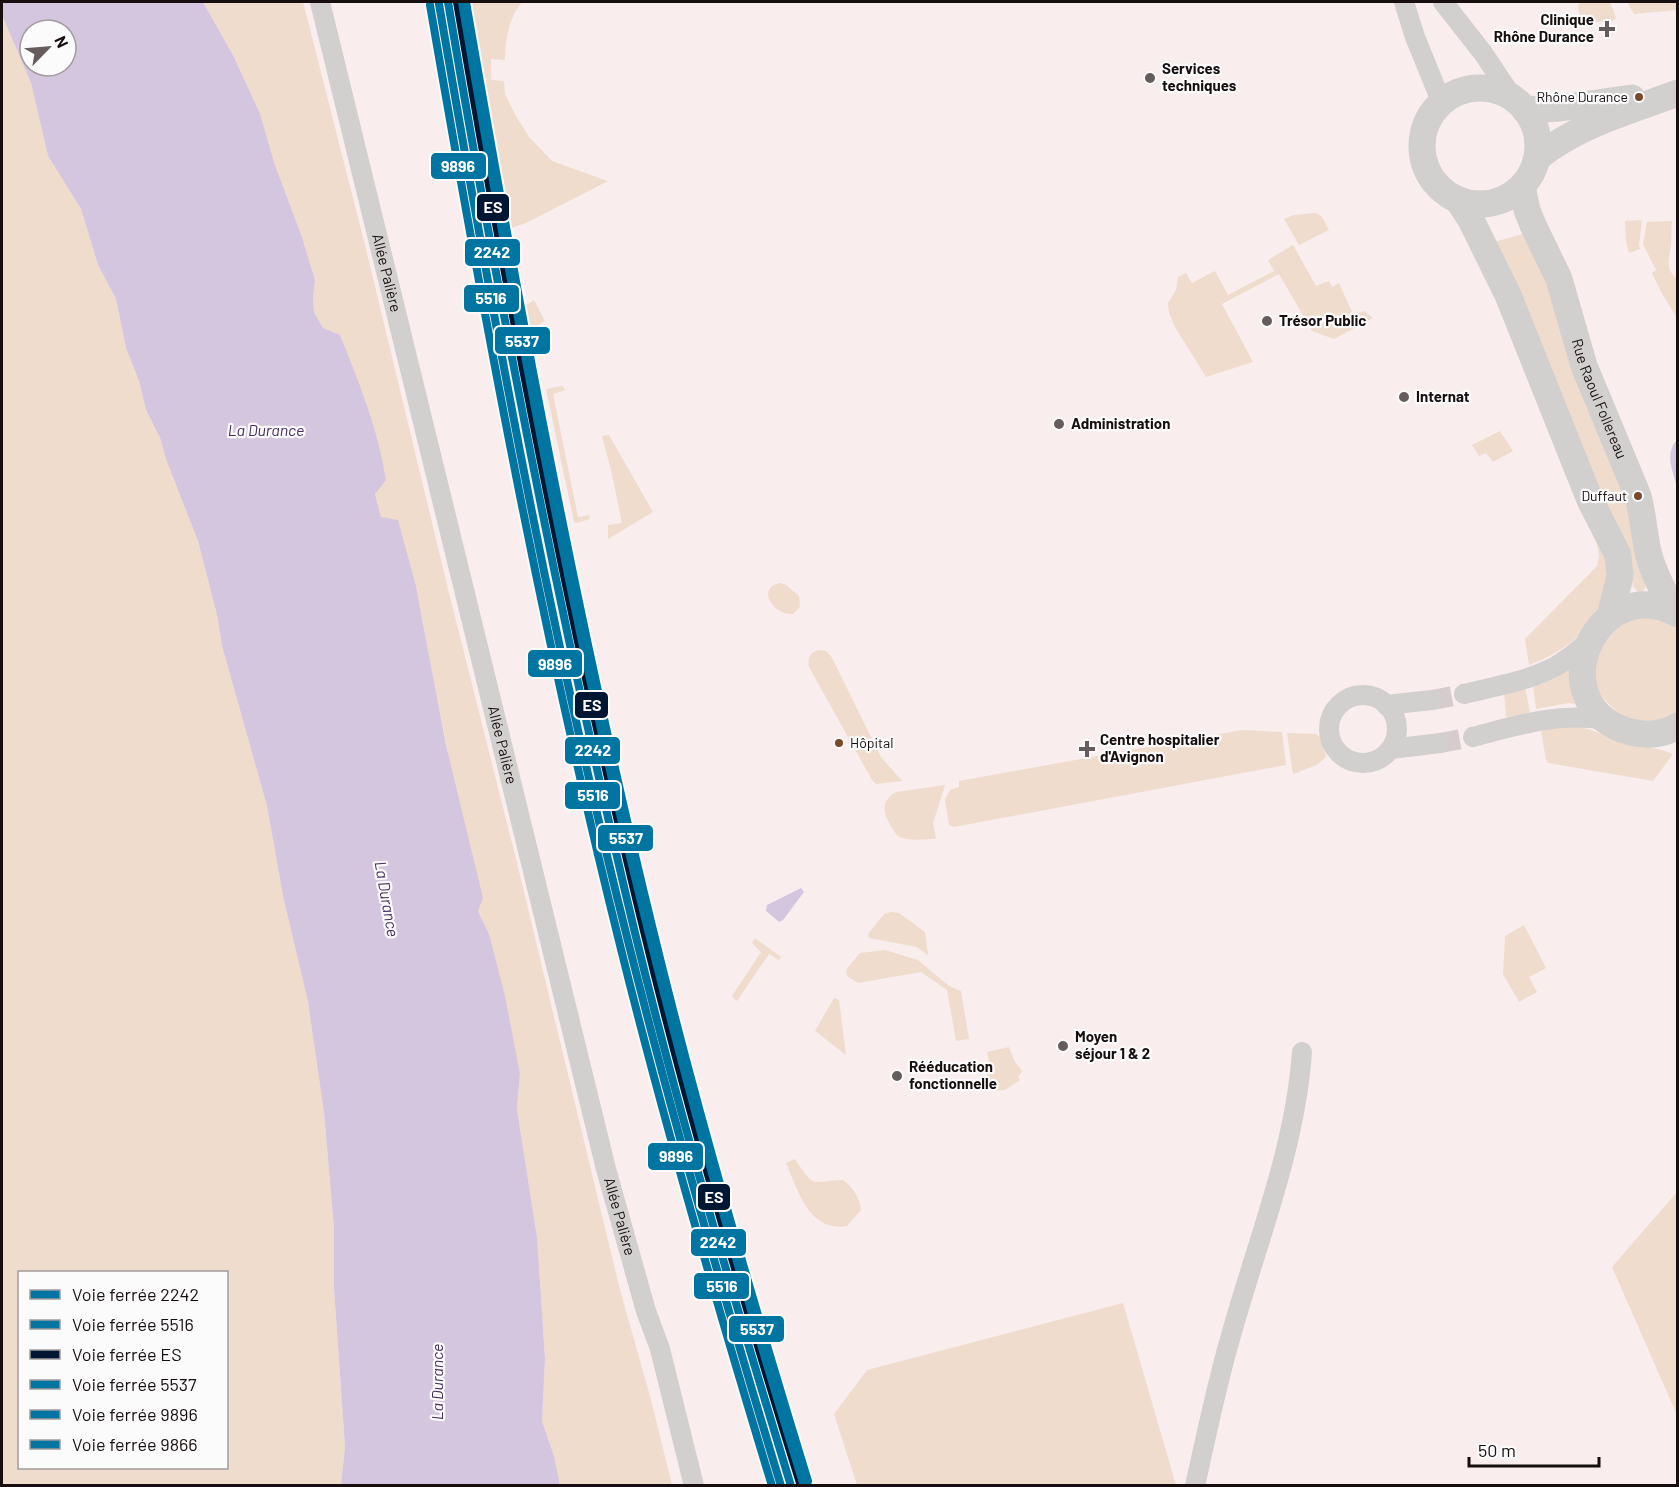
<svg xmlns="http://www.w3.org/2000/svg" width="1679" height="1487" font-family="Barlow,sans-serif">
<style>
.green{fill:#efdccc;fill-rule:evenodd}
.water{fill:#d5c6df;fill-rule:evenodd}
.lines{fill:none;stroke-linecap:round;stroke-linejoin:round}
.street-tunnel{stroke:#d7cccd;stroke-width:20;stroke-dasharray:20 10;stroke-linecap:butt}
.street{stroke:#d2cfcf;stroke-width:20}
.secondary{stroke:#d2cfcf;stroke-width:27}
.rail-1-casing{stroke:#fbfbfb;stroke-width:12}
.rail-2-casing{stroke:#fbfbfb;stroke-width:12}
.rail-3-casing{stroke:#fbfbfb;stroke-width:12}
.rail-4-casing{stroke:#fbfbfb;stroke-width:12}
.rail-5-casing{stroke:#fbfbfb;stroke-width:12}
.rail-6-casing{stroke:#fbfbfb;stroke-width:12}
.rail-1{stroke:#0075a1;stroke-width:8}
.rail-2{stroke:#0075a1;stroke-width:8}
.rail-3{stroke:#011633;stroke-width:8}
.rail-4{stroke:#0075a1;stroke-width:8}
.rail-5{stroke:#0075a1;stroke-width:8}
.rail-6{stroke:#0075a1;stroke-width:8}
.poi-dot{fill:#665c5d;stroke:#fbfbfb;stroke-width:2}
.bus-dot{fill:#7a4b2a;stroke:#fbfbfb;stroke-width:2}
.labels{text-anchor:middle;stroke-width:4.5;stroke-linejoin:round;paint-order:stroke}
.bus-label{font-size:14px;fill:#170e0f;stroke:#fbfbfb;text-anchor:end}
.poi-label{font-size:15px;font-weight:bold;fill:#170e0f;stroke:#fbfbfb;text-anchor:start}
.street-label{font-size:15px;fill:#170e0f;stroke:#fbfbfb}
.water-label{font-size:16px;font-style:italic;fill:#452e5d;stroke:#fbfbfb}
.line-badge{stroke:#fbfbfb;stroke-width:2}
.badge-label{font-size:16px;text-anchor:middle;font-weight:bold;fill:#fff}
</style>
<rect width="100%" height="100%" fill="#f9edee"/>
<path class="green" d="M203 2H303L366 249 449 593 517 863 620 1290 650 1396 672 1485H560L554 1456 542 1421 545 1359 539 1266 537 1237 517 1109 520 1074 489 934 478 911 416 586 381 517 375 494 385 480 323 328 314 312 313 298 315 280 302 237 275 165 260 115 234 57Z
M463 2H522C509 18 505 39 505 60L491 59V80L504 81 505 94 516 116 529 137 552 161 608 181 526 223 511 228 503 218Z
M1579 2H1610L1616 18 1613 21C1598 22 1574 25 1579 2Z
M1630 2H1677V10L1634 14 1628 4Z
M2 15 31 83 48 156 81 209 98 265 116 299 126 348 139 381 146 410 160 438 167 462 198 541 217 615 222 646 267 806 283 896 308 1002 324 1113 334 1228V1289L345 1447 341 1485H2ZM20 1272H226V1468H20Z
M1316 213 1322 217 1329 230 1299 245 1284 219 1294 215Z
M1642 220 1639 245 1640 249 1629 253 1626 242 1625 221Z
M1672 221C1671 231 1672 242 1670 252 1668 264 1667 270 1677 279V318L1660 290 1652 273 1656 270 1643 244 1647 222Z
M1526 233 1553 300 1585 404 1625 493 1639 564 1646 586 1641 596 1633 586 1631 569 1615 526 1530 321 1508 264 1494 242Z
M1293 245 1316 286 1329 281 1332 287 1339 283 1353 314 1364 311 1373 318 1334 339 1312 331 1279 274 1222 304 1253 362 1206 377 1175 327 1169 313 1168 303 1176 290 1178 277 1186 273 1192 283 1215 271 1228 295 1274 271 1268 260Z
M534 300 545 321 530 330 525 306Z
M562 386 565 390 553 394 578 517 589 515 590 519 577 523 574 522 546 389Z
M1500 431 1513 451 1493 462 1486 453 1479 456 1472 445Z
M609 435 653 512 608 539V525L622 523 611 470 602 436Z
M1597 542 1611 568C1608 579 1607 594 1602 605 1587 635 1559 654 1529 665L1525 639 1597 566 1599 556Z
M780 583 786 585 799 596 800 607 793 614C774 616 755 588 780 583Z
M1635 615 1678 623 1677 713C1651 726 1626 724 1606 701 1601 696 1596 688 1595 681 1594 669 1598 655 1599 643Z
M819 650 826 651 831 656 881 757 902 781 876 784 872 780 809 667C807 658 810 652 819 650Z
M1573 666 1581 705 1569 703 1536 709 1533 684Z
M1525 687 1530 712 1521 716 1506 717 1504 693Z
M1569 724C1588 728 1604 735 1623 741 1640 746 1657 747 1673 754L1653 781 1548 763 1546 760 1541 731 1553 726Z
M1242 730 1282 732 1286 765 954 827 949 825 945 800 950 790 959 787V781Z
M1287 733 1316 734 1320 737 1326 757 1317 765 1293 774Z
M945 785 933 823 936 839C926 839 912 841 902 838 897 837 895 832 892 828 884 814 879 802 896 792Z
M891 912 899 913 925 932 928 955 917 947 869 938 868 934 884 914Z
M1524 925 1546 968 1529 977 1537 992 1519 1002 1503 974 1505 936Z
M755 938 781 957 779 960 769 954 737 1001 732 996 761 952 752 943Z
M885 950 918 960 949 986 961 991 969 1039 956 1041 947 990 921 972 858 983 847 976 846 970 860 953Z
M834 998 839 1000 846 1055 815 1031Z
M1009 1047 1015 1062 1022 1071 1018 1077 1020 1080 1005 1090 990 1091 986 1069 990 1067 987 1052Z
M795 1159C816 1190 809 1181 843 1180 854 1189 859 1196 861 1210L847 1226C809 1233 798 1190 786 1163Z
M1677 1192V1415L1612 1267Z
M1123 1303 1176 1485H857L834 1414 867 1370Z"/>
<path class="water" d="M2 2H203L234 57 260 114 275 165 302 237 315 280 313 298 314 312 323 328 340 335C359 382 378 429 386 480L375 494 381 517 398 520 416 586 446 745 483 898 478 911 489 934 505 996 520 1074 517 1109 537 1237 539 1266 545 1359 542 1421 554 1456 560 1485H341L345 1447 334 1289V1228L324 1113 308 1002 283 896 267 806 222 646 217 615 198 541 167 462 160 438 146 410 139 381 126 348 116 299 98 265 81 209 48 156 31 83 2 15ZM30 30H66V66H30Z
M1677 440V487C1673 471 1664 454 1677 440Z
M801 888 804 892 783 920 779 922 766 911 767 905Z"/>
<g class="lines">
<path class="street-tunnel" d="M1432 700 1464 694
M1440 743 1473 737"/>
<g class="street">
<path id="s1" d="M320 2 606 1169 646 1311 660 1349 694 1486"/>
<path d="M1404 2 1415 37 1439 96 1440 104"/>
<path d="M1443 2 1483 53 1513 98"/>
<path d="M1464 694C1492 687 1524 682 1550 669 1564 663 1576 652 1588 642"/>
<circle cx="1363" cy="729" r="34"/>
<path d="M1386 705 1432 700"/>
<path d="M1473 737C1518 725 1558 712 1606 720"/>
<path d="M1391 749 1440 743"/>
<path d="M1195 1486C1206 1437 1216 1387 1230 1339 1256 1244 1295 1151 1302 1052"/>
</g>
<g class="secondary">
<circle cx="1480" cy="146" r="58"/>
<path d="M1525 110 1560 108 1632 98"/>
<path d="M1537 158C1577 125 1629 111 1678 93"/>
<path id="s2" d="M1522 187 1527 210 1533 225 1559 279 1584 366 1638 496C1643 515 1644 533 1648 552 1653 573 1664 593 1675 612"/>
<path d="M1458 200 1471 220 1508 295 1590 500 1618 555 1620 576 1610 617"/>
<path d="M1678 614C1598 570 1539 699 1624 730 1642 736 1661 736 1678 726"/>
</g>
<defs>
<path id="rail-1" d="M448 2C501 314 561 625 635 933 680 1119 735 1302 791 1486"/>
<path id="rail-2" d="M439 4C493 318 550 632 628 941 674 1124 726 1305 781 1486"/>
<path id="rail-3" d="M457 2C510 313 569 624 644 931 689 1117 743 1301 800 1483"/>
<path id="rail-4" d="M462 2C508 274 558 545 620 814 673 1040 735 1264 804 1486"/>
<path id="rail-5" d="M430 5C484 319 542 632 619 941 664 1124 717 1305 772 1486"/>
<path id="rail-6" d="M466 2C520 313 578 623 653 930 698 1115 752 1298 808 1481"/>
</defs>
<use href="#rail-1" class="rail-1-casing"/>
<use href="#rail-2" class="rail-2-casing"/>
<use href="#rail-3" class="rail-3-casing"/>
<use href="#rail-4" class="rail-4-casing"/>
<use href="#rail-5" class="rail-5-casing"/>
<use href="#rail-6" class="rail-6-casing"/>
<use href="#rail-1" class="rail-1"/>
<use href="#rail-2" class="rail-2"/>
<use href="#rail-3" class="rail-3"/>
<use href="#rail-4" class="rail-4"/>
<use href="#rail-5" class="rail-5"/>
<use href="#rail-6" class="rail-6"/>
</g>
<g class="poi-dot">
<path d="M1604 20h6v6h6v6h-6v6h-6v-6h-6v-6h6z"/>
<circle cx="1150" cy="78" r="6"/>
<circle cx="1267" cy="321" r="6"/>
<circle cx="1404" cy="397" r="6"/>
<circle cx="1059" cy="424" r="6"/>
<path d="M1084 740h6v6h6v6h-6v6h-6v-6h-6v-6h6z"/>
<circle cx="1063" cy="1046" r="6"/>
<circle cx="897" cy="1076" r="6"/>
</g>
<g class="bus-dot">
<circle cx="1639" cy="97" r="5"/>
<circle cx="1638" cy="496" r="5"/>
<circle cx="839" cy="743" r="5"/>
</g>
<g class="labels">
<g class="bus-label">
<text x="1628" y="102">Rhône Durance</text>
<text x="1627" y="501">Duffaut</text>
<text x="850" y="748" text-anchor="start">Hôpital</text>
</g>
<g class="poi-label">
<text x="1594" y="25" text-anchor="end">Clinique<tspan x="1594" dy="17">Rhône Durance</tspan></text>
<text x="1162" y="74">Services<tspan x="1162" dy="17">techniques</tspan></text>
<text x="1279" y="326">Trésor Public</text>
<text x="1416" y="402">Internat</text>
<text x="1071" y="429">Administration</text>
<text x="1100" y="745">Centre hospitalier<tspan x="1100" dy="17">d'Avignon</tspan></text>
<text x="1075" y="1042">Moyen<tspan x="1075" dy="17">séjour 1 &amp; 2</tspan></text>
<text x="909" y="1072">Rééducation<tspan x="909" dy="17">fonctionnelle</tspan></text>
</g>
<g class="street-label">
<text dy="5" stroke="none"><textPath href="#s1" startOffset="279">Allée Palière</textPath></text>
<text dy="5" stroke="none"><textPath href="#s2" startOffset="226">Rue Raoul Follereau</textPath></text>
<text dy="5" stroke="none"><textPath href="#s1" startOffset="765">Allée Palière</textPath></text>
<text dy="5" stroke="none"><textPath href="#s1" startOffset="1251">Allée Palière</textPath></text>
</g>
<g class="water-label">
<text x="266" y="436">La Durance</text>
<text transform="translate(387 899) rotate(80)" y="6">La Durance</text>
<text transform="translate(437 1382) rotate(-90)" y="6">La Durance</text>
</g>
</g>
<g class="line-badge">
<rect x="430" y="152" width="57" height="28" rx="6" fill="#0075a1"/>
<rect x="476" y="193" width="34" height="29" rx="6" fill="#011633"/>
<rect x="464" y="238" width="57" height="29" rx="6" fill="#0075a1"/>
<rect x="463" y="284" width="57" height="29" rx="6" fill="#0075a1"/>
<rect x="494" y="326" width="57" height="29" rx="6" fill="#0075a1"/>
<rect x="527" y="649" width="56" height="29" rx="6" fill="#0075a1"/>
<rect x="574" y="691" width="35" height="28" rx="6" fill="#011633"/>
<rect x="564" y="736" width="57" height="29" rx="6" fill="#0075a1"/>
<rect x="564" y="781" width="57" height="29" rx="6" fill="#0075a1"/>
<rect x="597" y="824" width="57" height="28" rx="6" fill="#0075a1"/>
<rect x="647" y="1142" width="57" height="29" rx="6" fill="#0075a1"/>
<rect x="697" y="1183" width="34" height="28" rx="6" fill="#011633"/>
<rect x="690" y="1228" width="57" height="29" rx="6" fill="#0075a1"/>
<rect x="693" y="1272" width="57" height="28" rx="6" fill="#0075a1"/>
<rect x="728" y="1315" width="57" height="28" rx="6" fill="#0075a1"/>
</g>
<g class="badge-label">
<text x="458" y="172">9896</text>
<text x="493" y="213">ES</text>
<text x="492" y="258">2242</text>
<text x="491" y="304">5516</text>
<text x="522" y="347">5537</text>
<text x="555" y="670">9896</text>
<text x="592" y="711">ES</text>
<text x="593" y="756">2242</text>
<text x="593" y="801">5516</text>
<text x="626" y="844">5537</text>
<text x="676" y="1162">9896</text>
<text x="714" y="1203">ES</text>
<text x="718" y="1248">2242</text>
<text x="722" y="1292">5516</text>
<text x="757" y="1335">5537</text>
</g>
<rect width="1679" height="1487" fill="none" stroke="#170e0f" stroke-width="6"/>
<rect x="18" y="1271" width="210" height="198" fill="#fbfbfb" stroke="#a09c9d" stroke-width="1.5"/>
<rect x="30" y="1290" width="30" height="9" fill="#0075a1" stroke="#a09c9d" stroke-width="1.5"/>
<text x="72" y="1301" font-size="18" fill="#170e0f">Voie ferrée 2242</text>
<rect x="30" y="1320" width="30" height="9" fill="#0075a1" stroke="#a09c9d" stroke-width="1.5"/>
<text x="72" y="1331" font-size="18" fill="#170e0f">Voie ferrée 5516</text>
<rect x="30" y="1350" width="30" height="9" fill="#011633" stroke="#a09c9d" stroke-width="1.5"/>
<text x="72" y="1361" font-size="18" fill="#170e0f">Voie ferrée ES</text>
<rect x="30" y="1380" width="30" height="9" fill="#0075a1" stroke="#a09c9d" stroke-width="1.5"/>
<text x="72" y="1391" font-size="18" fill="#170e0f">Voie ferrée 5537</text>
<rect x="30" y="1410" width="30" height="9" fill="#0075a1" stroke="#a09c9d" stroke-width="1.5"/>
<text x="72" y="1421" font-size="18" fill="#170e0f">Voie ferrée 9896</text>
<rect x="30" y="1440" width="30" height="9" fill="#0075a1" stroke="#a09c9d" stroke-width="1.5"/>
<text x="72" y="1451" font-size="18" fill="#170e0f">Voie ferrée 9866</text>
<g transform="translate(48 48) rotate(65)"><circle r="28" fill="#fbfbfb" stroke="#a09c9d" stroke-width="1.5"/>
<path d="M0-4.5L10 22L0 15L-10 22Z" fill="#665c5d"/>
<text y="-9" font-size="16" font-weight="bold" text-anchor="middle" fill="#170e0f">N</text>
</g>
<path d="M1469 1457v9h130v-9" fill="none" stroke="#170e0f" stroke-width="3"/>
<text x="1478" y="1457" font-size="18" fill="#170e0f" stroke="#fbfbfb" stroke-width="4.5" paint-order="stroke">50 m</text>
</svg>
